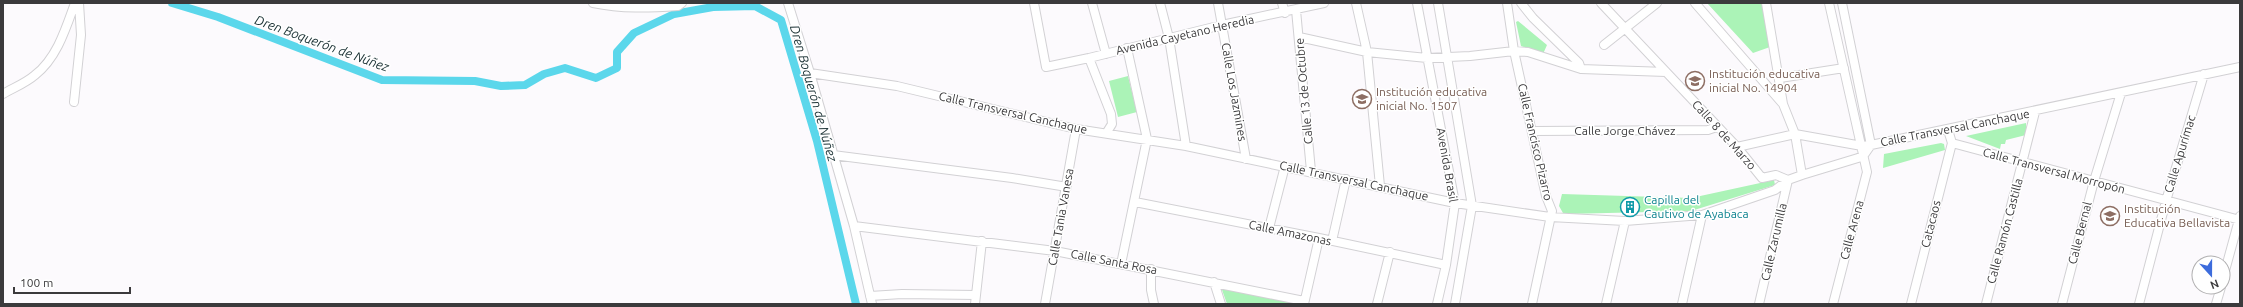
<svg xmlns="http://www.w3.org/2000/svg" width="2243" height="307" font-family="Ubuntu,sans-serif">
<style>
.green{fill:#abf3b7}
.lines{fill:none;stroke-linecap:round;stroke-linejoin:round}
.canal{stroke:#5bd7eb;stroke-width:8}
.minor-casing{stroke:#d2d1d4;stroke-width:10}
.minor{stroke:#fff;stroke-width:8}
.labels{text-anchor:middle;stroke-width:3;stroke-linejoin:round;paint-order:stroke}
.street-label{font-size:12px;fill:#3b3a3c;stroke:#fff}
.education-label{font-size:12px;fill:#785e54;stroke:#fff;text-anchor:start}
.culture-label{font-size:12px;fill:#0d838f;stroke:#fff;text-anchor:start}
.water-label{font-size:13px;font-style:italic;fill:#203639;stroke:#fff}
</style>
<rect width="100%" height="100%" fill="#fcfafd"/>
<path class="green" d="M1707 3H1763L1770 47 1753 53Z
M1518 21 1547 45 1543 54 1521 46 1516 22Z
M1128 76 1137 112 1118 117 1109 81Z
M2026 123V135L2006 140 2005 144H2001L2000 149 1966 136Z
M1941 143 1944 144 1945 150 1883 168 1884 154Z
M1774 180 1775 185 1691 211 1566 214 1563 213 1559 206 1562 194 1691 198Z
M1221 287 1296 302V304H1227Z"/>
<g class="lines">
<path class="canal" d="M172 3 218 17 382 80 475 81 501 86 525 85 544 74 565 68 596 78 617 68V52L634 33 674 14 713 7 755 6 781 20 817 141 856 304"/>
<defs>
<path id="minor" d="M593 3C622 9 649 8 678 6L682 3
M788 3 810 73 854 226 872 304
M1034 3 1046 67 1089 58 1222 25 1324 3
M1092 3 1106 54
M1160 3 1169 38 1186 146
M1218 3 1246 159
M1282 3 1285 13
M1356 3 1367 52 1380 186
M1417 3 1455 203 1446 265 1437 304
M1438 3 1472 206 1455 304
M1507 3 1514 51 1546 196 1552 211 1532 304
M1521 3 1533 18 1579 63 1581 69
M1601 3 1737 147 1762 178 1776 175 1788 180 1759 304
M1695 3 1783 104
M1766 3 1783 104 1795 134 1802 175
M1829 3 1867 172 1833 304
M1296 10 1311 171
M1299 37 1367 52 1427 58 1470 56 1514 51 1528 52 1581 69 1666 72
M1604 45 1657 3
M1089 58 1111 114 1112 124 1107 132
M810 73 897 86 1076 129 1186 146 1455 203 1550 217 1625 221 1702 215 1775 190 1788 180 1802 175 1858 158 1864 155 1871 145 2240 67
M1780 78 1844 68
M3 94C13 88 26 83 35 75 57 58 66 28 75 3
M74 102 81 35 79 3
M1948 130 1952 143 2240 220
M1533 131 1708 130 1717 127
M1737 147 1795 134 1862 146 1871 145 1842 3
M833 155 1012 178 1067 187
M1135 202 1319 238 1446 265
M854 226 1055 251 1304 301
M1269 228 1285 166
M1332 241 1346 179
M1121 264 1147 139 1127 48
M1151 269V290L1154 304
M2223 278 2240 216
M1214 282 1221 304
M870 296 902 294 976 295
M975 304 982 241
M1045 304 1076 129
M1304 304 1319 238
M1377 304 1390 252
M1606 304 1625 221
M1682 304 1702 215
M1911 304 1952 143
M1986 304 2035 112
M2062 304 2094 181 2121 93
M2139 304 2166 201 2204 74
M2216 304 2221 287"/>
</defs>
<use href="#minor" class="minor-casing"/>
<use href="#minor" class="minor"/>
</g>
<defs>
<symbol id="school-ring" viewBox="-11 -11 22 22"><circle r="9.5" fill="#fff" stroke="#8d6e63" stroke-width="1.5"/><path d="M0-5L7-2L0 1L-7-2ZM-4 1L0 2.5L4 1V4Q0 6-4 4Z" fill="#8d6e63"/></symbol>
<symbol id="building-ring" viewBox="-11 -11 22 22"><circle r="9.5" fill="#fff" stroke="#0f9aa8" stroke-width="1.5"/><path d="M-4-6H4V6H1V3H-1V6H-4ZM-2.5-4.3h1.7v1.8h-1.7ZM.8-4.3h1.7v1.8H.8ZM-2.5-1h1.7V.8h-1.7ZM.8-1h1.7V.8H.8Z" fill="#0f9aa8"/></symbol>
</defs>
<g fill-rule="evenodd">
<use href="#school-ring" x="1684" y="70" width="22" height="22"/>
<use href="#school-ring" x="1351" y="88" width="22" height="22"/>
<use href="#building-ring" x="1619" y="196" width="22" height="22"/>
<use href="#school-ring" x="2099" y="205" width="22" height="22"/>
</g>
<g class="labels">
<g class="street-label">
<text transform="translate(1185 35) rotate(-13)" y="4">Avenida Cayetano Heredia</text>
<text transform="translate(1304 91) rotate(-95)" y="4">Calle 13 de Octubre</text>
<text transform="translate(1234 92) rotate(80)" y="4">Calle Los Jazmines</text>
<text transform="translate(1013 113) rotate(13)" y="4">Calle Transversal Canchaque</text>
<text transform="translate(1955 128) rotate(-11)" y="4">Calle Transversal Canchaque</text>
<text x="1625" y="135">Calle Jorge Chávez</text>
<text transform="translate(1724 135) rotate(48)" y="4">Calle 8 de Marzo</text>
<text transform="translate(1535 142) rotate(77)" y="4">Calle Francisco Pizarro</text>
<text transform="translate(2180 154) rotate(-73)" y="4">Calle Apurímac</text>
<text transform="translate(1447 165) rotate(80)" y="4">Avenida Brasil</text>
<text transform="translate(2054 171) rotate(15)" y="4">Calle Transversal Morropón</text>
<text transform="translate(1354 181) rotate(12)" y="4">Calle Transversal Canchaque</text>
<text transform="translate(1061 217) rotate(-80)" y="4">Calle Tania Vanesa</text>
<text transform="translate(1931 224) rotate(-76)" y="4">Catacaos</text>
<text transform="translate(1852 230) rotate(-75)" y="4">Calle Arena</text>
<text transform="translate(2005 231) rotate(-75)" y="4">Calle Ramón Castilla</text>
<text transform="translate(1290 233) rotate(12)" y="4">Calle Amazonas</text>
<text transform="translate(2080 233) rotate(-76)" y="4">Calle Bernal</text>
<text transform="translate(1774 242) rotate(-77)" y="4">Calle Zarumilla</text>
<text transform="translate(1114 262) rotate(11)" y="4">Calle Santa Rosa</text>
</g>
<g class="education-label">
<text x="1709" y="78">Institución educativa<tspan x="1709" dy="14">inicial No. 14904</tspan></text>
<text x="1376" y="96">Institución educativa<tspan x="1376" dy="14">inicial No. 1507</tspan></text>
<text x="2124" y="213">Institución<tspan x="2124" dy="14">Educativa Bellavista</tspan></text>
</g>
<g class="culture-label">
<text x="1644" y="204">Capilla del<tspan x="1644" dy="14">Cautivo de Ayabaca</tspan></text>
</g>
<g class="water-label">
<text transform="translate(322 43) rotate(20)" y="5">Dren Boquerón de Núñez</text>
<text transform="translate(814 93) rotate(74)" y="5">Dren Boquerón de Núñez</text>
</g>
</g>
<rect width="2243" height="307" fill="none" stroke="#3b3a3c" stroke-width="8"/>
<g transform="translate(2211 275) rotate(159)"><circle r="19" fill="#ffffff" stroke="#b1b0b1"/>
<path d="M0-3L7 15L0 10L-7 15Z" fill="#3d6cdc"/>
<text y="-6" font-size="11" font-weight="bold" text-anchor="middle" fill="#3b3a3c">N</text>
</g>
<path d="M14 287v6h116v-6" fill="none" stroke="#3b3a3c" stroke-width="2"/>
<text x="20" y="287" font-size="12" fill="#3b3a3c" stroke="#ffffff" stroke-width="3" paint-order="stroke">100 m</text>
</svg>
